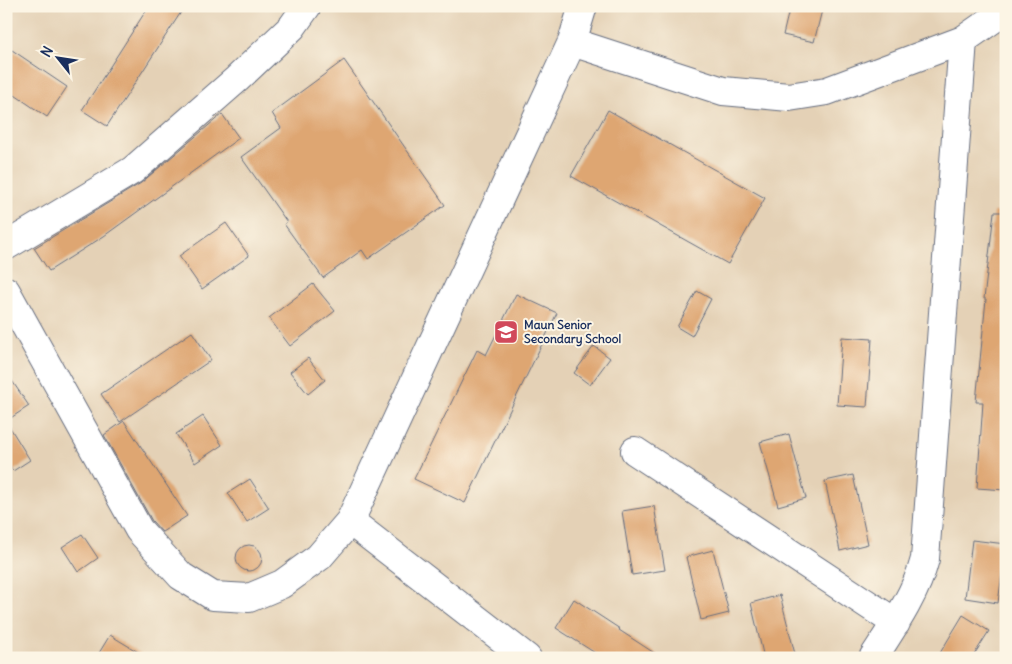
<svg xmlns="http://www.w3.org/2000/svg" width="1012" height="664" font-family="Delius,sans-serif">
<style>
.built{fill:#e4d1b6}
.building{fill:#dea672}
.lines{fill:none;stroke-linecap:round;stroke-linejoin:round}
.minor-casing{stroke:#656c7e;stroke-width:30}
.minor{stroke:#fff;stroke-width:28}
.labels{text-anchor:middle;stroke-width:4;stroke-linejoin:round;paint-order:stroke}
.poi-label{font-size:12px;font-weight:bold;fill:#1b2f5e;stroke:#fcf5e5;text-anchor:start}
</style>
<rect width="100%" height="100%" fill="#fcf5e5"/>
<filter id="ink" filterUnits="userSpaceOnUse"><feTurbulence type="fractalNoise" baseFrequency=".02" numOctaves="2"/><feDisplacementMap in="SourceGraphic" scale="10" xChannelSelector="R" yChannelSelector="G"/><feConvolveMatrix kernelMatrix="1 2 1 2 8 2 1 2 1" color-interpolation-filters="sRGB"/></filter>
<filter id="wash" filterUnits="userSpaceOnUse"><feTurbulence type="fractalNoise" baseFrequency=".0096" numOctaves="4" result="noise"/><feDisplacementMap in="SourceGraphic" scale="20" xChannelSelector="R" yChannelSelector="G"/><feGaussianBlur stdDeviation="1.12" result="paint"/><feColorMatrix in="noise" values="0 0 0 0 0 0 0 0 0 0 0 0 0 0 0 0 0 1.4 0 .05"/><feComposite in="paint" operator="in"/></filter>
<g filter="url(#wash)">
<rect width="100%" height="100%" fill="#eedcba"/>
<path class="built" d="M6 6H1006V658H6Z"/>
<g id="blocks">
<path class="building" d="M149 6H185L107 126 82 110Z
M790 6H823L814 42 783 35Z
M12 50 67 87 47 117 6 89V59Z
M344 60 445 205 368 259 362 250 323 278 284 224 287 222 241 157 281 128 272 113Z
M608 110 765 198 728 264 571 176Z
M222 114 239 138 104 236 49 271 34 248 141 183Z
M994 212H1006V490L977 488 983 402H976L986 299H984Z
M226 223 249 256 202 289 179 256Z
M313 284 335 311 290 346 269 318Z
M697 291 711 299 692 336 677 327Z
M516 294 557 313 465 503 414 479 477 350 486 355Z
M192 332 211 360 120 422 101 394Z
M842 337 872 339 867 407 837 405Z
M594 346 610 358 590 385 574 373Z
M308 358 325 380 308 394 290 372Z
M6 372 29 406 6 421 30 460 13 471 6 460Z
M203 416 222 445 195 463 176 434Z
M124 421 187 516 162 532 152 521 104 435Z
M789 434 806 498 778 506 760 442Z
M853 475 868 544 840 551 825 481Z
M250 479 269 508 247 522 228 493Z
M654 506 665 570 632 575 622 511Z
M82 534 98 558 78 572 62 547Z
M972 540 1006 544 998 603 965 598Z
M236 558a13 13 0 1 1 26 0a13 13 0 1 1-26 0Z
M713 550 729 613 701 620 686 557Z
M780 595 796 658H764L751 603Z
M574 599 620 629 619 630 662 658H603L556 628Z
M963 615 989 631 972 658H937Z
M110 635 148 658H96Z"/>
</g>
</g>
<g filter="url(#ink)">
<use href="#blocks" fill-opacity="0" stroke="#656c7e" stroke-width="1"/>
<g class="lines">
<defs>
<path id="minor" d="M572 42 723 91 789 97 827 91 963 40 1006 10
M6 246 133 170 237 79 292 27 307 6
M6 291 139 530 181 576 213 596 249 598 282 584 319 557 350 521 572 42 583 6
M635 451 896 623
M350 521 527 658
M873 658C893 627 916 594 925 559L963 40"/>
</defs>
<use href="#minor" class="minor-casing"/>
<use href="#minor" class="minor"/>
</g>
</g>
<defs>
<symbol id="school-square" viewBox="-11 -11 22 22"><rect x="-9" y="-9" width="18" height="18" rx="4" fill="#d1495b" stroke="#fcf5e5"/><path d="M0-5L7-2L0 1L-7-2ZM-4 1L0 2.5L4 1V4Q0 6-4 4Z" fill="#fff"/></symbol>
</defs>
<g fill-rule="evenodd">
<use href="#school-square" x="492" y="318" width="28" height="28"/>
</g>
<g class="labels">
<g class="poi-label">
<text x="524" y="329">Maun Senior<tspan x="524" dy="14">Secondary School</tspan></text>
</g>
</g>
<rect width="1012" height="664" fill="none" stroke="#fcf5e5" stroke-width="25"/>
<g transform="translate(58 58) rotate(300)" stroke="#fcf5e5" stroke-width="4" paint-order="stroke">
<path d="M0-4L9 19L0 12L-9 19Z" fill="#1b2f5e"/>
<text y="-8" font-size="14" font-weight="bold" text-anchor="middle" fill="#1b2f5e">N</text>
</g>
</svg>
